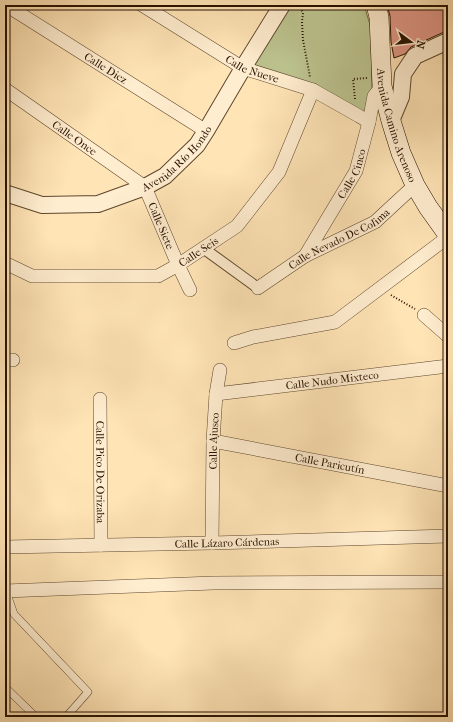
<svg xmlns="http://www.w3.org/2000/svg" width="453" height="722" font-family="'IM FELL French Canon',serif">
<style>
.green{fill:#bdc590;stroke:#726b48}
.building{fill:#e09786;stroke:#271100}
.lines{fill:none;stroke-linecap:round;stroke-linejoin:round}
.service-casing{stroke:#5d462d;stroke-width:8}
.pedestrian-casing{stroke:#5d462d;stroke-width:12}
.minor-casing{stroke:#5d462d;stroke-width:14}
.tertiary-casing{stroke:#5d462d;stroke-width:18}
.secondary-casing{stroke:#271100;stroke-width:20}
.path{stroke:#271100;stroke-width:2;stroke-dasharray:1 2;stroke-linecap:butt}
.service{stroke:#ffedcf;stroke-width:7}
.pedestrian{stroke:#ffedcf;stroke-width:10}
.minor{stroke:#ffedcf;stroke-width:13}
.tertiary{stroke:#ffedcf;stroke-width:16}
.secondary{stroke:#ffedcf;stroke-width:19}
.labels{text-anchor:middle;stroke-width:3;stroke-linejoin:round;paint-order:stroke}
.street-label{font-size:11px;fill:#271100;stroke:#ffedcf}
</style>
<rect width="100%" height="100%" fill="#ffe4b5"/>
<filter id="stains"><feTurbulence type="fractalNoise" baseFrequency=".005" numOctaves="4"/><feColorMatrix values="0 0 0 0 .2 0 0 0 0 .09 0 0 0 0 .02 0 0 0 .5 -.17"/></filter>
<radialGradient id="worn" r=".72"><stop offset=".6" stop-color="#630" stop-opacity="0"/><stop offset="1" stop-color="#630" stop-opacity=".3"/></radialGradient>
<path class="green" d="M287 5H364L371 28 372 87 366 114 249 65Z"/>
<path class="building" d="M387 5H448V32H444L411 47 405 54 394 58 391 42 390 16Z"/>
<g class="lines">
<defs>
<path id="service" d="M6 591 14 614 88 692 66 717
M5 687 36 717"/>
<path id="pedestrian" d="M203 248 258 288"/>
<g id="minor">
<path id="s1" d="M6 5 206 131"/>
<path id="s2" d="M142 5 243 68 313 90 359 116 369 122"/>
<path id="s3" d="M5 89 145 187 178 265 190 290"/>
<path id="s4" d="M305 256 356 171 369 122 374 96 382 86"/>
<path id="s5" d="M5 263 32 276H158L178 265 237 226 279 172 313 90"/>
<path id="s6" d="M258 288 305 256 375 222 415 185"/>
<path d="M424 315 448 336"/>
<path d="M234 343 253 337 335 322 448 237"/>
<path d="M5 360H13"/>
<path id="s7" d="M216 394 448 366"/>
<path id="s8" d="M100 399 101 545"/>
<path id="s9" d="M213 441 448 486"/>
<path id="s10" d="M212 543 213 441 216 394 220 370"/>
<path id="s11" d="M5 547 212 543 448 536"/>
<path d="M5 591 213 583 448 582"/>
</g>
<g id="tertiary">
<path d="M391 121 401 97 403 74 415 56 448 41"/>
<path id="s12" d="M5 193 42 205 98 204 145 187 165 176 197 145 206 131 243 68 282 5"/>
</g>
<g id="secondary">
<path id="s13" d="M376 5 379 17 382 86 391 121 401 153 415 185 428 207 448 235"/>
</g>
</defs>
<use href="#service" class="service-casing"/>
<use href="#pedestrian" class="pedestrian-casing"/>
<use href="#minor" class="minor-casing"/>
<use href="#tertiary" class="tertiary-casing"/>
<use href="#secondary" class="secondary-casing"/>
<path class="path" d="M299 5 303 13 302 22 303 40 310 77
M355 99 353 79 367 78
M391 295 415 309"/>
<use href="#service" class="service"/>
<use href="#pedestrian" class="pedestrian"/>
<use href="#minor" class="minor"/>
<use href="#tertiary" class="tertiary"/>
<use href="#secondary" class="secondary"/>
</g>
<g class="labels">
<g class="street-label">
<text dy="4" stroke="none"><textPath href="#s1" startOffset="118">Calle Diez</textPath></text>
<text dy="4" stroke="none"><textPath href="#s2" startOffset="128">Calle Nueve</textPath></text>
<text dy="4" stroke="none"><textPath href="#s13" startOffset="123">Avenida Camino Arenoso</textPath></text>
<text dy="4" stroke="none"><textPath href="#s3" startOffset="85">Calle Once</textPath></text>
<text dy="4" stroke="none"><textPath href="#s12" startOffset="188">Avenida Río Hondo</textPath></text>
<text dy="4" stroke="none"><textPath href="#s4" startOffset="95">Calle Cinco</textPath></text>
<text dy="4" stroke="none"><textPath href="#s3" startOffset="213">Calle Siete</textPath></text>
<text dy="4" stroke="none"><textPath href="#s6" startOffset="95">Calle Nevado De Colima</textPath></text>
<text dy="4" stroke="none"><textPath href="#s5" startOffset="203">Calle Seis</textPath></text>
<text dy="4" stroke="none"><textPath href="#s7" startOffset="117">Calle Nudo Mixteco</textPath></text>
<text dy="4" stroke="none"><textPath href="#s10" startOffset="102">Calle Ajusco</textPath></text>
<text dy="4" stroke="none"><textPath href="#s9" startOffset="119">Calle Paricutín</textPath></text>
<text dy="4" stroke="none"><textPath href="#s8" startOffset="73">Calle Pico De Orizaba</textPath></text>
<text dy="4" stroke="none"><textPath href="#s11" startOffset="222">Calle Lázaro Cárdenas</textPath></text>
</g>
</g>
<rect width="453" height="722" fill="none" stroke="#ffe4b5" stroke-width="20"/>
<rect x="6" y="6" width="441" height="710" fill="none" stroke="#271100" stroke-width="2"/>
<rect x="10" y="10" width="433" height="702" fill="none" stroke="#271100"/>
<g transform="translate(411 42) rotate(105)" stroke="#ffedcf" stroke-width="3" paint-order="stroke">
<path d="M0-3L7 15L0 10L-7 15Z" fill="#271100"/>
<text y="-6" font-size="11" font-weight="bold" text-anchor="middle" fill="#271100">N</text>
</g>
<rect width="100%" height="100%" filter="url(#stains)"/>
<rect width="100%" height="100%" fill="url(#worn)"/>
</svg>
